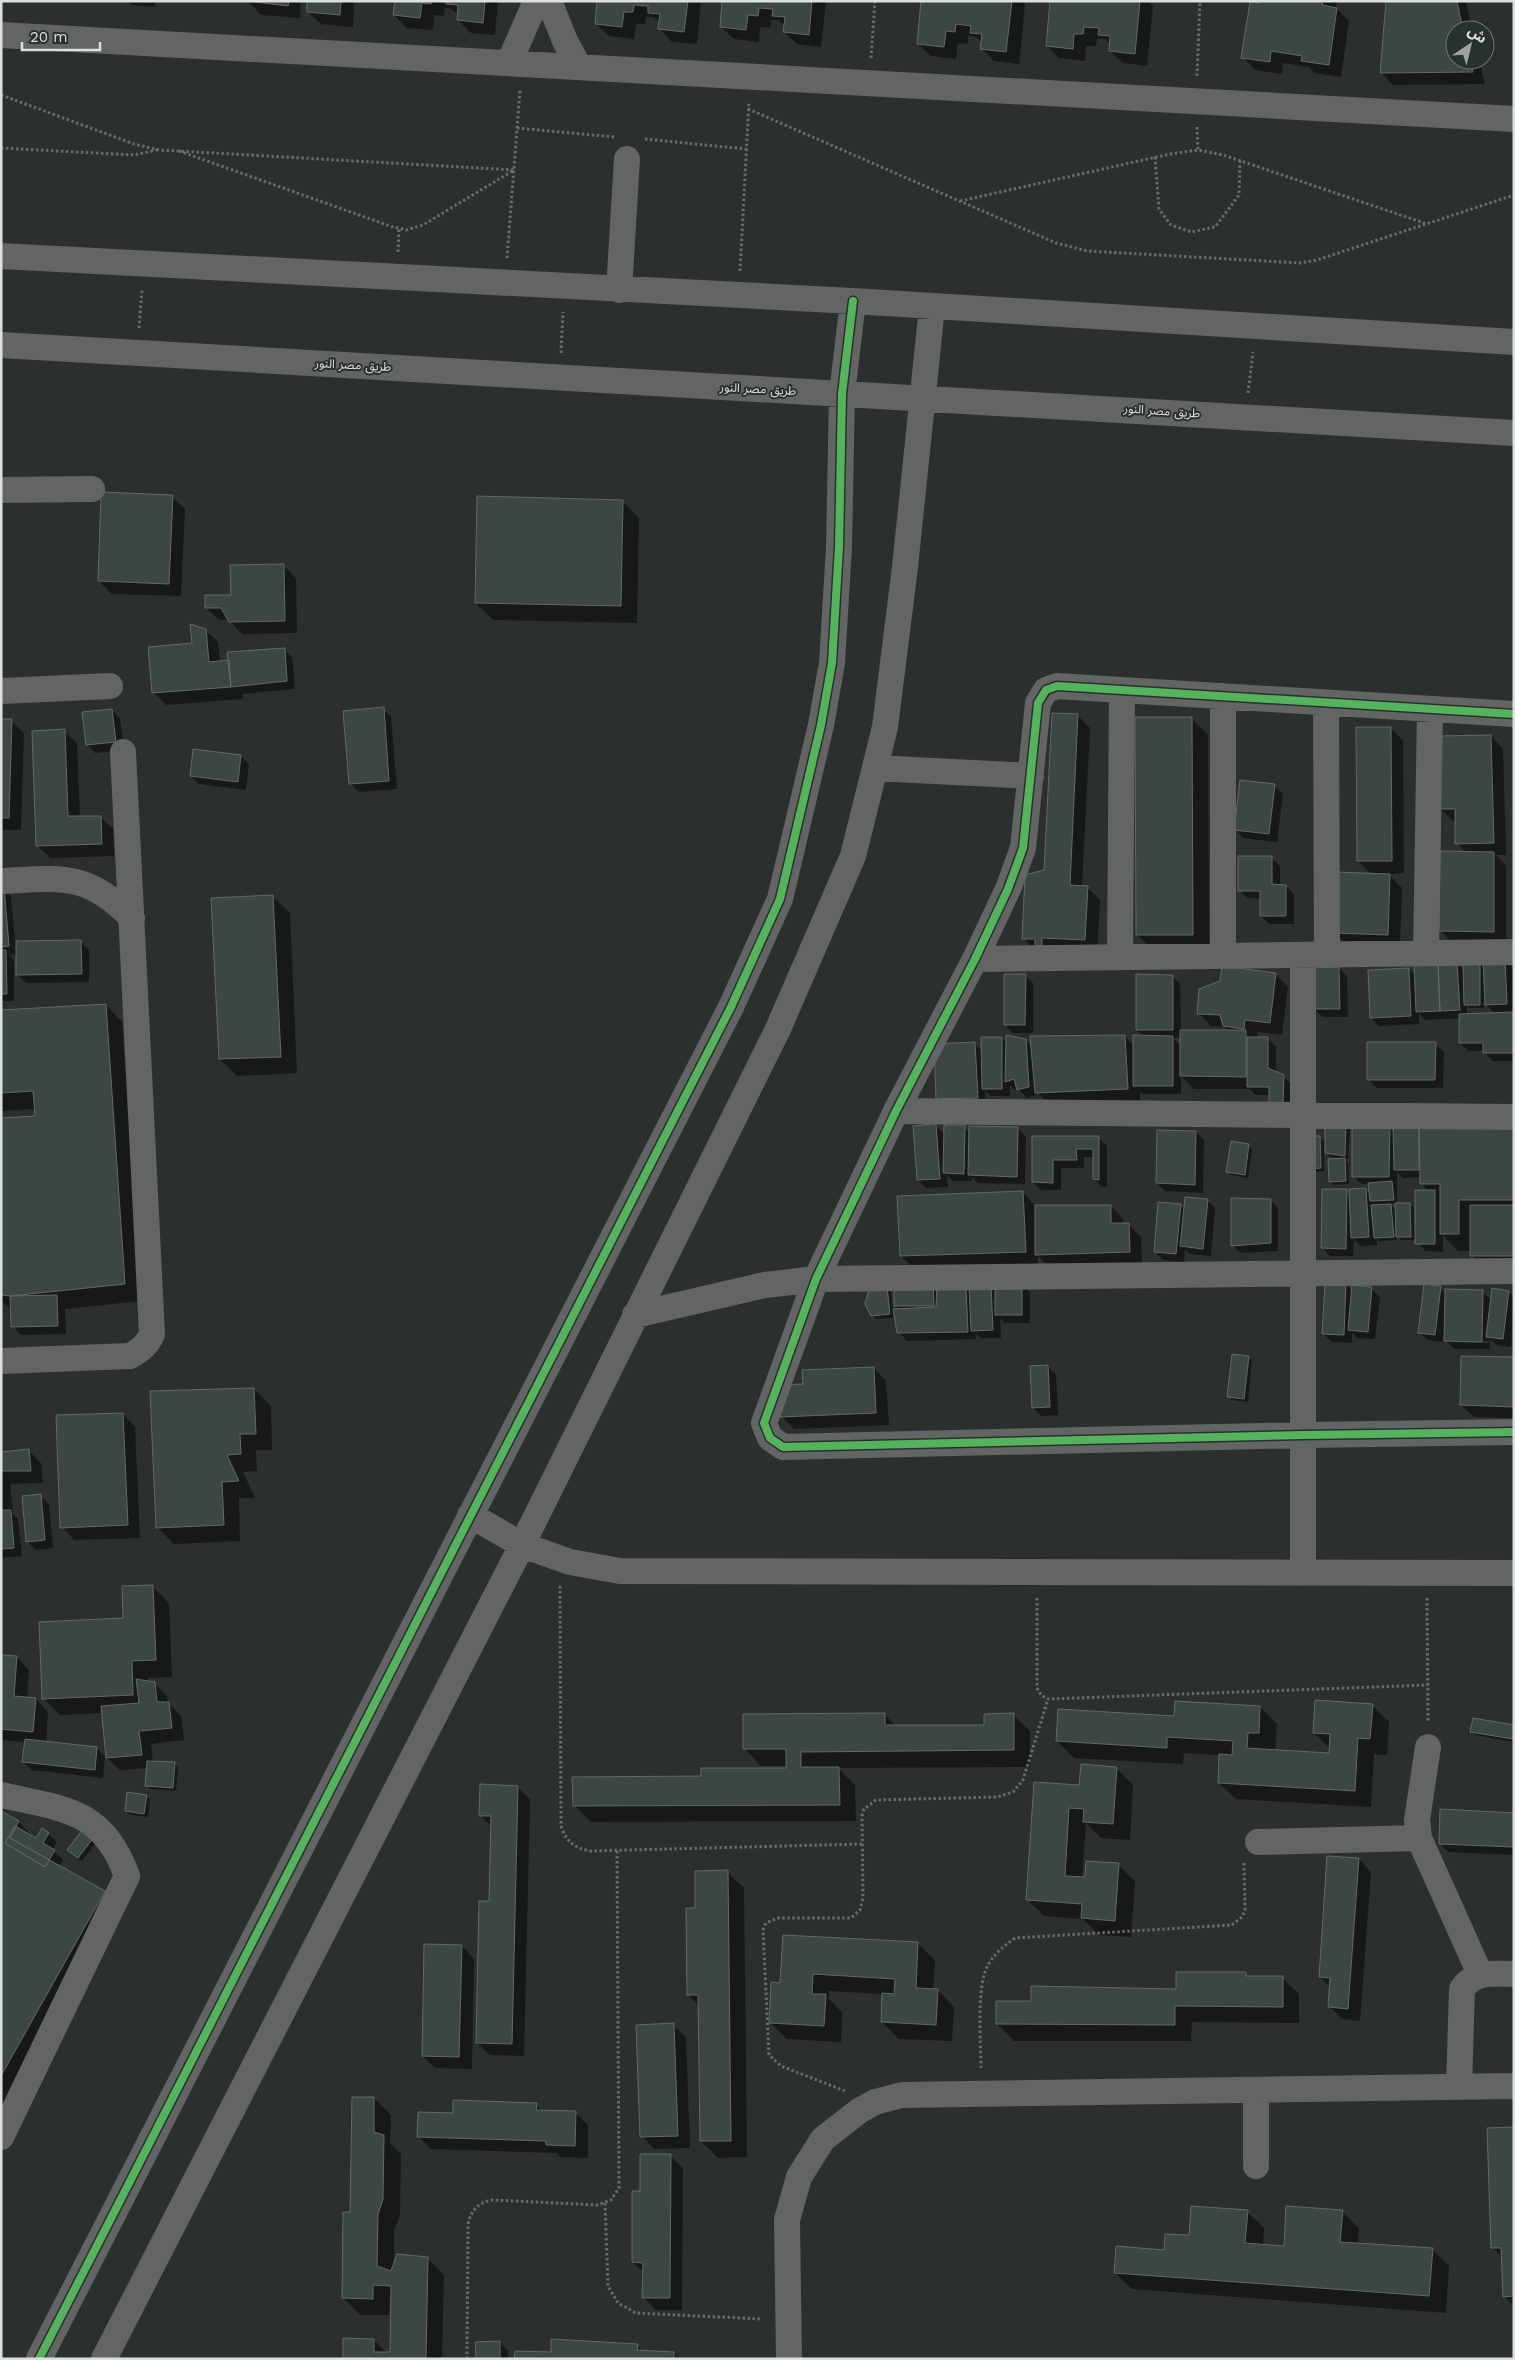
<svg xmlns="http://www.w3.org/2000/svg" width="1515" height="2360" font-family="'Work Sans','Noto Sans Arabic',sans-serif">
<style>
.shadow{fill:#0007;fill-rule:evenodd}
.building{fill:#3d4742;stroke:#646866}
.lines{fill:none;stroke-linecap:round;stroke-linejoin:round}
.path{stroke:#696b69;stroke-width:3;stroke-dasharray:2.5 2.5;stroke-linecap:butt}
.minor{stroke:#626564;stroke-width:26}
.cycleway-casing{stroke:#29312c;stroke-width:11}
.cycleway{stroke:#56b35d;stroke-width:8}
.labels{text-anchor:middle;stroke-width:4;stroke-linejoin:round;paint-order:stroke}
.street-label{font-size:12px;fill:#dce1de;stroke:#29312c}
</style>
<rect width="100%" height="100%" fill="#2b2f2d"/>
<path class="shadow" d="M128 1H155V7L132 5Z
M248 1H301L300 18 261 15Z
M309 1H354L353 27 321 24 308 12Z
M396 1H498L495 35 471 33 458 20V15L452 9 445 8 444 16 434 15 433 30 407 28 394 15Z
M598 1H701L697 44 672 42 660 29V23L654 17H646L645 24H636L634 39 609 36 596 24Z
M723 1H826L821 47 797 44 784 32 785 27 779 20H771L770 28 760 27 759 42 734 39 721 27Z
M923 1H1022L1025 4 1019 64 994 61 982 49V43L976 37 968 36V44L958 43 956 59 931 56 918 44Z
M1051 1H1148L1153 6 1147 66 1123 63 1110 51 1111 45 1105 39H1097L1096 46H1086L1085 61 1059 58 1047 46Z
M1262 1H1337L1336 8 1349 21 1341 77 1315 73 1309 67 1283 63 1282 74 1255 70 1243 57Z
M1387 1H1466L1472 30H1455V60H1479L1485 84 1393 85 1381 72Z
M172 497 185 509 181 596 112 594 99 581Z
M622 501 639 518 637 623 493 620 476 603Z
M284 566 296 578 297 633 242 634 229 620H219L206 608 232 596Z
M205 630 218 642 220 662 284 649 292 657 295 689 242 694 243 699 166 705 153 692Z
M383 709 391 717 397 789 359 792 350 783Z
M112 710 120 719 124 750 95 753 87 744Z
M1078 716 1090 728 1082 887H1087L1100 900 1097 952 1036 951 1023 938 1046 871Z
M1191 718 1208 735 1209 952 1154 951 1137 935Z
M1 720H11L24 733 21 830H1Z
M1391 728 1403 741 1404 873 1388 874 1402 888 1400 947 1348 946 1335 933 1372 875 1358 861Z
M64 731 77 743 80 817H100L113 829 114 856 50 858 38 846Z
M1491 736 1503 749 1506 855H1496L1506 866V944L1453 943 1441 931 1466 853 1457 843 1456 821H1453L1440 809Z
M241 756 249 764 246 790 199 784 191 776Z
M1274 786 1283 794 1277 842 1243 838 1235 829Z
M1272 858 1280 866V886H1286L1294 894V924H1269L1261 916V899L1247 898 1239 890Z
M1 887 11 896 15 942 80 941 89 950V982L26 983 18 975 17 954 9 955 14 960V1001H1Z
M273 897 290 913 297 1073 237 1076 220 1059Z
M1504 959 1514 968V1061H1492L1484 1051H1469L1460 1043V1018L1425 1020 1419 1013V1024L1379 1026 1371 1018 1409 969 1416 976 1457 964 1464 971 1479 963 1484 968ZM1483 1002 1495 1014 1467 1015V1006L1469 1008H1484Z
M1339 968 1347 976 1348 1017H1323L1314 1009Z
M1275 974 1288 987 1282 1035 1258 1032 1257 1039H1268L1276 1047V1073L1283 1076 1291 1084V1113L1270 1095H1256L1250 1089H1194L1181 1076V1094H1142L1140 1091V1101L1049 1105 1037 1092V1095L1027 1098 1018 1089 1014 1090 1010 1085V1096H991L985 1090 986 1105 946 1107 975 1044 983 1052 1002 1038 1007 1044 1025 1040 1032 1047 1125 1036 1134 1046 1144 1037 1137 1030 1172 976 1180 984 1181 1031 1230 1032 1225 1027 1211 1026 1199 1013ZM1173 1038H1181V1046Z
M1025 975 1033 983V1033H1013L1005 1025Z
M106 1005 122 1022 141 1301 65 1309 66 1334 21 1335 13 1326 12 1310 1 1301V1120L36 1117V1109L1 1111V1011Z
M1435 1044 1444 1052 1443 1088H1377L1368 1079Z
M1326 1122 1350 1127 1348 1159 1343 1158 1348 1163 1349 1184 1334 1185 1330 1181 1341 1158 1330 1157 1327 1153Z
M936 1125 945 1135 964 1127 970 1133 1018 1129 1026 1137 1025 1184 978 1183 972 1177V1181H953L947 1175 948 1187 926 1188 918 1180Z
M1514 1125V1267L1484 1268 1472 1255V1251H1458L1443 1235V1252L1425 1251 1417 1240H1401L1397 1236V1240L1379 1241 1377 1239V1245L1361 1246 1354 1239 1353 1256H1330L1322 1247 1346 1191 1351 1195 1366 1190 1371 1195 1370 1184H1361L1353 1176 1389 1128 1394 1133V1127ZM1397 1172 1403 1178 1421 1177V1183L1428 1191 1416 1227H1414V1208L1410 1204H1397ZM1397 1203V1211L1389 1204Z
M1196 1132 1204 1140 1203 1193 1165 1191 1157 1183Z
M1033 1137 1099 1138 1107 1146V1187H1102L1094 1179V1157H1084V1168H1061V1190H1041L1033 1182Z
M1320 1138 1324 1141V1171L1312 1172Z
M1248 1145 1252 1149 1248 1178 1231 1175 1227 1171Z
M1023 1192 1036 1207 1111 1206 1123 1219V1225H1129L1141 1237 1142 1264 1049 1267 1038 1256V1264L914 1268 901 1256Z
M1207 1200 1215 1208 1211 1256 1190 1254 1185 1250 1184 1262 1163 1260 1155 1251 1180 1205 1185 1210Z
M1270 1200 1278 1208V1251L1241 1253 1232 1245Z
M1022 1285 1030 1293V1323H1004L1000 1318 1001 1338H981L975 1333 976 1339 907 1341 899 1332 895 1311H893V1318L876 1319 872 1315 887 1288 891 1292 893 1311 900 1310 896 1306 895 1286 966 1288 971 1293Z
M1346 1285 1353 1292 1371 1289 1380 1297 1375 1339 1357 1338 1352 1332V1343L1332 1342 1323 1333Z
M1440 1287 1446 1293 1482 1291 1492 1301 1509 1292 1514 1297 1511 1347 1496 1345 1490 1339V1349H1454L1443 1338V1342L1428 1340 1419 1332ZM1452 1340 1489 1341V1343L1452 1342Z
M1248 1357 1252 1361 1248 1402 1232 1400 1229 1396Z
M1514 1359V1418L1474 1417 1461 1405Z
M1047 1366 1056 1375 1058 1415 1041 1416 1033 1408Z
M874 1368 886 1381 889 1425 794 1429 781 1416 805 1386Z
M254 1389 271 1406 272 1450H256L257 1471 243 1472 255 1498H239L240 1541 174 1544 157 1527Z
M123 1414 135 1427 140 1538 74 1540 62 1527Z
M28 1450 41 1463 43 1483 10 1484 13 1514 18 1519 22 1556 1 1558V1453Z
M40 1496 49 1504 53 1548 36 1550 28 1542Z
M152 1586 169 1603 172 1677 148 1678V1682L154 1683 167 1696 168 1703 181 1716 184 1740 151 1744 153 1763 174 1764 178 1767 176 1791 150 1789 147 1786 148 1768 120 1770 107 1758 103 1713 60 1715 43 1698 125 1620Z
M1 1656 17 1657 29 1670 27 1699H36L48 1712 46 1742 96 1748 105 1756 103 1778 32 1770 23 1762 25 1742 1 1740Z
M1372 1705 1389 1722 1387 1755 1374 1754 1371 1807 1236 1799 1219 1783 1220 1755 1184 1753 1183 1764 1074 1758 1057 1741 1175 1717 1260 1707 1277 1724 1275 1751 1330 1755V1749L1314 1733Z
M884 1714 896 1726H986L1013 1714 1030 1731V1767L838 1768 855 1785 856 1821 591 1822 574 1805 702 1778 787 1769V1766H761L745 1749Z
M1514 1726V1742L1475 1735 1471 1731Z
M1116 1768 1133 1785 1130 1840 1101 1838 1086 1823 1082 1878 1118 1865 1135 1881 1131 1937 1099 1935 1083 1919 1044 1916 1028 1900 1035 1783 1081 1786Z
M517 1787 530 1799 524 2056 490 2055 477 2043 491 1903 492 1827 480 1815Z
M147 1796 150 1800 148 1817 130 1815 126 1811Z
M1 1812 19 1822 36 1840 48 1834 57 1842 52 1850 63 1860 59 1867 104 1892 121 1909 1 2122Z
M1514 1814V1855L1448 1852 1440 1844Z
M83 1831 97 1841 82 1861 73 1854Z
M1359 1859 1371 1872 1360 2021 1342 2019 1329 2006 1331 1988 1320 1977Z
M727 1872 744 1888 747 2157 718 2158 701 2141 699 2006 688 1995 696 1909Z
M784 1936 918 1944 935 1960 933 1990H938L954 2007 952 2041 899 2039 882 2022 883 1994 829 1991V1999L842 2012 841 2042 787 2039 770 2022 781 1984Z
M462 1946 474 1959 472 2069 435 2068 423 2056Z
M1245 1974 1249 1977 1282 1978 1299 1994V2023L1192 2022 1191 2041H1014L997 2024 1032 2003 1177 1990Z
M673 2025 686 2037 690 2148 654 2149 642 2136Z
M374 2098 391 2115 390 2143 401 2154 400 2216 394 2231V2266L427 2258 444 2275 442 2359H344L374 2340 387 2353H391L392 2301H390L389 2315H360L343 2298 351 2213Z
M536 2105 543 2112 576 2113 588 2125V2158L560 2157 557 2153 431 2149 418 2136 454 2114Z
M1514 2128V2306L1504 2296 1503 2258 1492 2247Z
M670 2155 683 2168 682 2310H656L643 2297 644 2273 633 2262 641 2192Z
M1342 2211 1359 2228 1358 2244 1432 2249 1449 2266 1446 2313 1132 2289 1115 2273 1247 2212 1264 2228 1263 2245 1285 2247Z
M499 2342 508 2351V2359H477Z
M637 2345 643 2351 674 2353 680 2359H516Z"/>
<path class="building" d="M247 1H289L288 6Z
M307 1H341L340 15 307 12Z
M395 1H432L431 4 422 3 420 18 393 15Z
M446 1H485L483 23 457 20 458 5 446 4Z
M597 1H688L684 32 658 29 660 14 648 13V6L634 5 633 12H624L622 27 595 24Z
M722 1H812L809 35 783 32 785 17 772 16 773 9 759 8 758 16 748 15 746 30 720 27Z
M921 1H1012L1006 52 980 49 982 34 970 33 971 26 956 24 955 32 946 31 944 47 917 44Z
M1050 1H1140L1135 54 1109 51 1110 36 1098 35 1099 28 1084 27 1083 34H1074L1073 49 1046 46Z
M1261 1H1323L1322 5 1337 8 1329 65 1301 61 1302 56 1271 51 1270 62 1241 58 1250 2 1260 3Z
M1386 1H1457L1463 30H1455V60H1470L1473 72 1380 73Z
M101 492 173 495 169 584 98 581Z
M477 496 623 500 621 606 475 603Z
M284 564 285 621 229 622 221 608H205V595H231L230 565Z
M190 624 206 629 209 662 229 660 231 687 152 693 148 647 192 643Z
M285 648 287 681 231 687 227 652Z
M384 707 389 781 349 784 343 711Z
M112 709 116 742 86 745 82 712Z
M1052 713 1078 714 1070 885 1088 886 1085 940 1042 938V949H1035V939H1022L1025 875 1044 870Z
M1135 717H1192L1193 935H1136Z
M1 719H12L9 818H1Z
M1356 727H1391L1392 861H1357Z
M65 729 68 816H101L102 844 36 846 32 731Z
M1491 735 1494 843 1455 844V809H1439L1437 736Z
M193 749 241 755 238 782 190 776Z
M1240 780 1275 784 1269 834 1234 830Z
M1440 851 1494 852V932L1439 931Z
M1238 856H1272V884L1286 885V916H1260V891H1238Z
M1335 872 1390 874 1388 935 1334 933Z
M1 886H4L9 946 1 947Z
M273 895 281 1057 219 1059 211 898Z
M81 940 82 974 16 975V941Z
M1 950H6L7 994H1Z
M1483 958H1505L1507 1004 1485 1005Z
M1480 962V1005H1464L1463 963Z
M1438 963H1457L1460 1010 1440 1011Z
M1438 963 1440 1011 1416 1012 1414 964Z
M1222 966 1276 973 1270 1023 1245 1020 1244 1029 1223 1026 1220 1015 1197 1014 1199 989 1220 981Z
M1339 967 1340 1009H1313L1312 968Z
M1409 968 1411 1016 1370 1018 1368 970Z
M1004 974H1026L1025 1025H1004Z
M1136 974 1173 975V1030H1136Z
M106 1004 125 1284 10 1296 1 1295V1118L35 1116 33 1091 1 1093V1010Z
M1514 1012V1053H1483V1043H1459V1014Z
M1180 1030H1246V1077L1180 1076Z
M1006 1035 1026 1039 1029 1087 1017 1090 1014 1079 1005 1082Z
M1125 1035 1128 1089 1035 1093 1030 1036Z
M1133 1035 1173 1036V1086H1133Z
M981 1037H1002V1089H982Z
M1247 1037H1268V1068L1284 1075 1283 1105H1269V1087H1247Z
M975 1042 978 1098 936 1099 934 1044Z
M1367 1042H1436L1435 1080H1367Z
M1325 1121 1346 1122 1345 1156 1325 1153Z
M936 1124 940 1179 917 1180 913 1126Z
M1419 1124H1514V1200H1459V1234H1440V1184H1420Z
M944 1125H965L964 1174 943 1173Z
M969 1126 1018 1127 1017 1177 968 1175Z
M1352 1126H1390L1389 1177H1352Z
M1393 1126H1419V1170H1394Z
M1157 1130 1196 1131 1195 1185 1156 1183Z
M1032 1136H1099V1180L1093 1179V1149H1076L1077 1160H1053V1183L1032 1182Z
M1306 1136H1320L1321 1168 1307 1169Z
M1231 1141 1249 1144 1245 1175 1226 1172Z
M1345 1158 1346 1181 1329 1182 1328 1159Z
M1392 1181 1394 1200 1370 1201 1368 1183Z
M1366 1188 1369 1237 1351 1238 1349 1189Z
M1322 1189H1347L1346 1249 1321 1248Z
M1415 1190H1435V1244H1415Z
M1023 1191 1026 1252 900 1256 897 1196Z
M1185 1197 1208 1199 1203 1249 1180 1246Z
M1231 1198 1271 1199V1243L1231 1246Z
M1158 1202 1181 1204 1176 1254 1154 1252Z
M1395 1203H1410L1411 1237H1396Z
M1391 1204 1394 1237 1374 1238 1371 1205Z
M1035 1205H1111V1223H1129L1130 1252 1035 1255Z
M1470 1205H1514V1256H1470Z
M937 1282 966 1287 968 1332 897 1333 893 1309 936 1307Z
M1325 1282 1346 1283 1344 1335 1322 1334Z
M995 1283 1022 1284V1315H995Z
M894 1284H933L934 1306H894Z
M991 1284 993 1330 971 1331 969 1285Z
M1424 1284 1441 1286 1435 1335 1418 1333Z
M1352 1285 1372 1287 1368 1332 1348 1330Z
M887 1287 890 1314 871 1316 865 1304 869 1289Z
M1492 1288 1509 1291 1503 1339 1486 1337Z
M1445 1289 1483 1290 1482 1342 1444 1341Z
M57 1295 58 1326 11 1327 10 1296Z
M1232 1354 1249 1356 1244 1399 1227 1397Z
M1461 1356 1514 1357V1407L1460 1405Z
M1048 1365 1050 1407 1032 1408 1030 1366Z
M874 1367 876 1413 780 1417 779 1385 803 1384 802 1370Z
M254 1388 256 1434H240L241 1454 227 1455 239 1481 222 1482 224 1525 156 1528 150 1391Z
M123 1413 128 1525 60 1528 56 1415Z
M29 1449 31 1471H1V1452Z
M41 1494 45 1540 26 1542 22 1496Z
M1 1510H11L14 1548 1 1549Z
M153 1585 156 1660 132 1661 133 1695 42 1699 39 1622 123 1618 122 1586Z
M1 1655 17 1656 14 1696 36 1698 33 1732 1 1729Z
M136 1679 155 1682 157 1702H169L172 1728 139 1731 142 1755 106 1758 101 1706 139 1703Z
M1315 1700 1373 1704 1370 1739 1358 1738 1355 1791 1218 1783 1219 1754 1232 1755 1233 1741 1167 1737V1748L1056 1741 1058 1709 1174 1716 1175 1701 1260 1706 1259 1733H1248L1247 1748 1329 1753 1330 1734 1313 1733Z
M885 1713V1725H984V1714L1014 1713V1750L801 1752V1767H839L840 1805 573 1806 572 1777 701 1776V1768H786V1749H743V1714Z
M1473 1718 1514 1725 1513 1739 1470 1732Z
M25 1739 97 1747 95 1770 22 1762Z
M147 1761 175 1762 173 1788 145 1786Z
M1081 1764 1117 1767 1113 1824 1083 1822 1084 1809 1069 1808 1065 1876 1085 1877 1086 1861 1119 1863 1115 1921 1081 1918 1082 1904 1026 1900 1034 1782 1079 1785Z
M480 1784 518 1786 512 2044 476 2043 479 1901H489L491 1816H479Z
M127 1792 147 1795 144 1814 125 1811Z
M1440 1809 1514 1813V1847L1439 1844Z
M1 1811 19 1821 10 1838 105 1891 1 2076Z
M15 1826 36 1838 42 1828 49 1833 43 1843 55 1850 45 1867 5 1843Z
M83 1829 94 1837 78 1858 67 1850Z
M1327 1856 1359 1858 1348 2009 1328 2007 1330 1978 1319 1977Z
M728 1870 731 2141H700L698 1995H687L686 1908H695V1871Z
M783 1935 918 1942 916 1988 938 1989 936 2025 881 2022 882 1993 894 1994 895 1979 813 1974 812 1994H826L824 2026 769 2023 771 1982 780 1983Z
M424 1944 462 1945 459 2057 422 2056Z
M1176 1972H1246V1976H1283V2007L1175 2006V2025L996 2024V2001H1031V1986L1176 1989Z
M674 2023 678 2136 640 2137 636 2025Z
M352 2097H374V2132L384 2135 383 2199 378 2214 377 2266 391 2271 397 2254 428 2257 426 2359H343V2338L374 2339V2352H390L391 2286 373 2285V2299L342 2298 343 2212H350Z
M453 2100 537 2103 536 2110 576 2111 575 2146 546 2145V2141L417 2137 418 2112 453 2113Z
M1514 2127V2296L1503 2297 1501 2248H1491L1487 2128Z
M640 2154H671L670 2298H642L643 2263 632 2262V2191H640Z
M1191 2206 1248 2210 1245 2243 1284 2246 1286 2206 1343 2210 1340 2242 1433 2248 1429 2296 1114 2273 1116 2246 1164 2250 1165 2234 1189 2235Z
M551 2339 638 2344 637 2350 674 2352V2359H514L515 2351 551 2352Z
M500 2341V2359H476L475 2342Z"/>
<g class="lines">
<path class="path" d="M871 58 875 1
M1197 76 1200 1
M1 95 134 144 159 150 179 151 514 170 423 225 406 230 390 226 179 151
M748 109 1056 243 1087 251 1300 263 1317 260 1514 195
M1197 127 1198 150
M517 128 614 137
M645 139 746 149
M1 148 134 155 157 150
M1155 157 1159 209 1171 225 1191 232 1215 227 1239 195 1240 160
M960 201 1170 154 1198 150 1223 155 1427 224
M398 252 399 228
M507 258 520 90
M740 271 749 102
M139 328 142 290
M561 353 563 312
M1248 393 1253 352
M560 1586 561 1826C566 1841 574 1848 590 1851L862 1844
M1037 1598V1688L1041 1695 1048 1699 1428 1685
M1427 1598 1428 1722
M981 2068C981 2043 976 1986 988 1965 995 1953 1004 1946 1015 1938L1232 1925 1242 1917 1245 1910 1244 1862
M845 2091 781 2066 769 2055 763 1930 766 1923 778 1918H851L860 1910 863 1898 862 1815 864 1809 876 1800 997 1797 1013 1792 1023 1780 1048 1699
M605 2203 608 2286 618 2303 636 2313 762 2319
M467 2359 468 2224C471 2210 479 2202 493 2200L597 2205 611 2200 619 2188 617 1850"/>
<path class="minor" d="M549 1 565 41 579 67
M1 35 1514 119
M509 63 536 1
M1 256 853 301 1514 342
M619 290 627 159
M1 345 1514 433
M1 490 92 489
M1 691 110 686
M1223 696V956
M1326 703 1327 954
M1514 714 1057 686 1046 690 1038 703 1023 848 1008 889 975 959 896 1111 816 1279 764 1423 770 1438 783 1447 1303 1435 1514 1432
M875 768 1031 776
M1 881C61 878 87 872 132 918
M1426 953 1430 709
M1120 957 1122 690
M975 959 1514 952
M896 1111 1514 1117
M635 1315 765 1285 816 1279 1514 1271
M1 1361 130 1356C141 1350 147 1345 152 1334L123 752
M470 1515 522 1545 570 1562 620 1571 1514 1573
M1303 1573V955
M1428 1747 1417 1820 1419 1838 1480 1974
M1 1795C64 1809 103 1809 127 1876L1 2137
M1258 1842 1419 1838
M1459 2087 1462 1989C1475 1970 1493 1974 1514 1974
M1256 2166V2090
M39 2359 731 1007 780 899 821 725 832 663 839 547 842 394 853 301
M104 2359 522 1545 778 1029 853 856 885 727 905 567 932 307
M789 2359 787 2220 799 2177 823 2139 859 2111 875 2102 902 2095 1514 2086"/>
<defs>
<path id="cycleway" d="M1514 714 1057 686 1046 690 1038 703 1023 848 1008 889 975 959 896 1111 816 1279 764 1423 770 1438 783 1447 1303 1435 1514 1432
M39 2359 731 1007 780 899 821 725 832 663 839 547 842 394 853 301"/>
</defs>
<use href="#cycleway" class="cycleway-casing"/>
<use href="#cycleway" class="cycleway"/>
</g>
<g class="labels">
<g class="street-label">
<text transform="translate(353 365) rotate(3)" y="4">طريق مصر النور</text>
<text transform="translate(758 389) rotate(3)" y="4">طريق مصر النور</text>
<text transform="translate(1162 411) rotate(4)" y="4">طريق مصر النور</text>
</g>
</g>
<rect width="1515" height="2360" fill="none" stroke="#dce1de" stroke-width="5"/>
<g transform="translate(1470 45) rotate(35)"><circle r="24" fill="#29312c" stroke="#717773"/>
<path d="M0-4L9 19L0 12L-9 19Z" fill="#9ea3a0"/>
<text y="-8" font-size="14" font-weight="bold" text-anchor="middle" fill="#dce1de">ش</text>
</g>
<path d="M22 42v8h78v-8" fill="none" stroke="#dce1de" stroke-width="2.5"/>
<text x="30" y="42" font-size="15" fill="#dce1de" stroke="#29312c" stroke-width="4" paint-order="stroke">20 m</text>
</svg>
